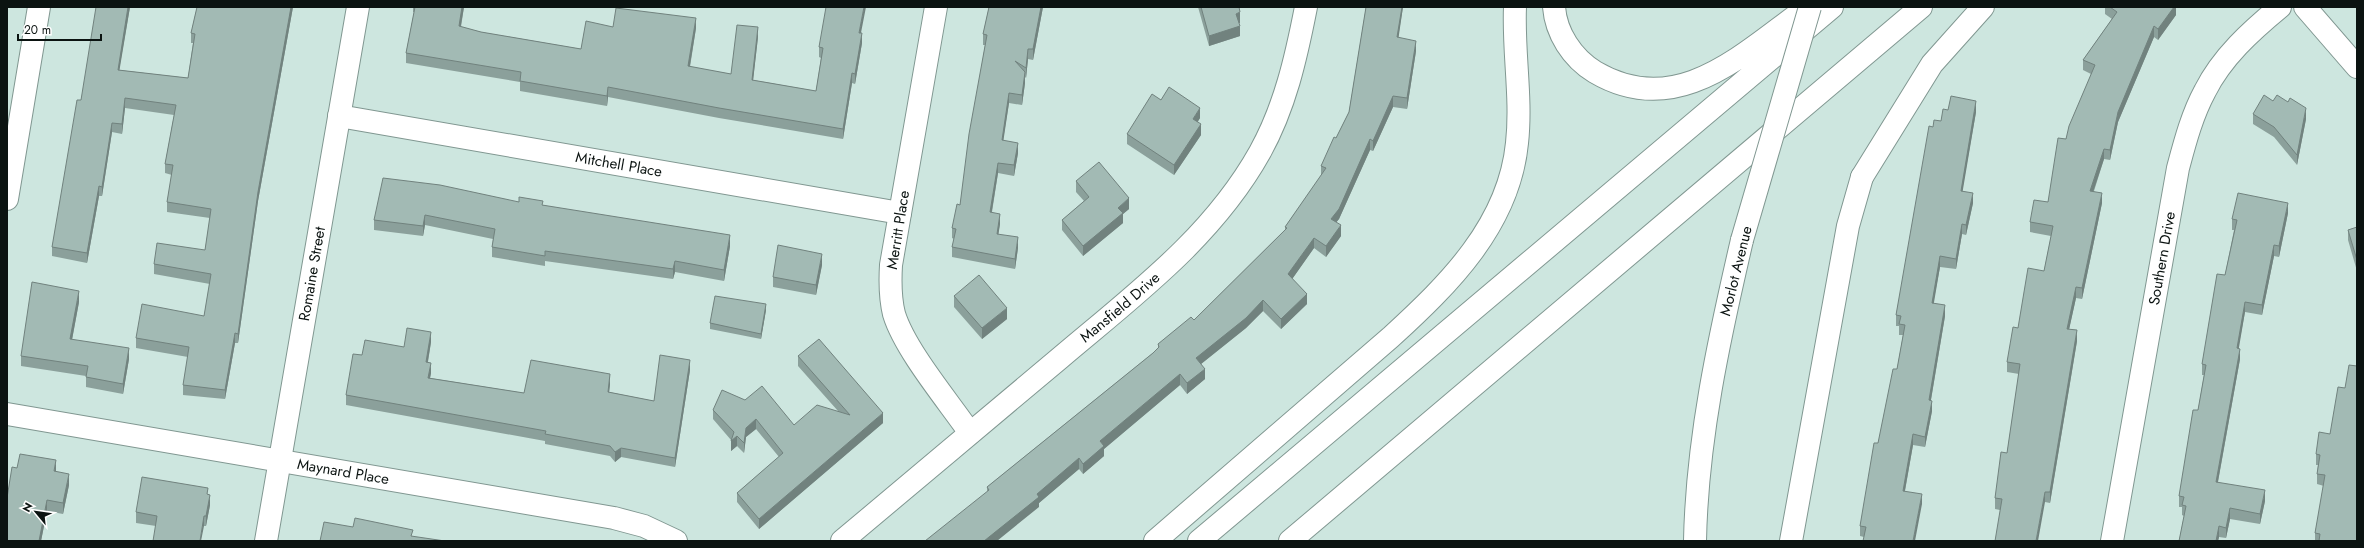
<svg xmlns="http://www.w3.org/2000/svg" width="2364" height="548" font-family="Jost,sans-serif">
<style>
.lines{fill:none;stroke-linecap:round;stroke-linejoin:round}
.minor-casing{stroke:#809791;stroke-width:24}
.tertiary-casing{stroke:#809791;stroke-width:24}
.trunk-casing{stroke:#809791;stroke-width:24}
.minor{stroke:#fff;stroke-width:22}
.tertiary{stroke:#fff;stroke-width:22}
.trunk{stroke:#fff;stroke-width:22}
.tertiary-bridge-casing{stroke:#809791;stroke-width:24;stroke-linecap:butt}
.tertiary-bridge{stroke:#fff;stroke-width:22}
.wall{fill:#8ba09b}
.shaded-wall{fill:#71827e}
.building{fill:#a2bab4;stroke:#71827e}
.labels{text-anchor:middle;stroke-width:3;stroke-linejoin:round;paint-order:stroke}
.street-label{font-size:15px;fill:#0b1311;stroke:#fff}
</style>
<rect width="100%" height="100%" fill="#cde6df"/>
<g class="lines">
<defs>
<g id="minor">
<path d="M936 7 891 265C890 282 890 298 894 314 905 350 948 401 970 433"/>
<path d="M2305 7 2357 67"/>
<path id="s1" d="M339 116 900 213"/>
<path d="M7 199 39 7"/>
<path id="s2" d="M7 414 614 518 644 526 676 541"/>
<path id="s3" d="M266 541 358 7"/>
<path id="s4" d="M842 541C915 480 987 419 1060 358 1133 296 1212 238 1260 152 1285 107 1296 58 1306 7"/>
<path id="s5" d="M2112 541 2178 168C2185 142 2192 115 2205 91 2222 57 2251 31 2280 7"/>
</g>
<path id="tertiary" d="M1695 541C1697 439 1719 339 1742 240
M1791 541 1848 226 1862 177"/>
<path id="trunk" d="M1554 7C1556 33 1572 58 1595 72 1678 121 1743 53 1808 7
M1862 177 1932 64 1983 7
M1155 541 1391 337C1449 284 1509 225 1517 143 1522 98 1513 52 1515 7
M1199 541 1832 7
M1290 541 1921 7"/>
</defs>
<use href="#minor" class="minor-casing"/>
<use href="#tertiary" class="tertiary-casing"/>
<use href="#trunk" class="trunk-casing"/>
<use href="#minor" class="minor"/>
<use href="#tertiary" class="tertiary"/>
<use href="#trunk" class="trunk"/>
<defs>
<path id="tertiary-bridge" d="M1742 240 1810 7"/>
</defs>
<use href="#tertiary-bridge" class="tertiary-bridge-casing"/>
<use href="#tertiary-bridge" class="tertiary-bridge"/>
</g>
<path class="wall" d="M130 7 119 70 188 78 193 43H191V33L197 7H293L258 201 238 343H235L225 399 183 395V385L188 357 136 348V338L204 316 210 284 154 274V264L205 250 210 218 167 212V202L172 175 165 173V164L174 115 125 108 122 134 112 132 102 196H99L87 263 52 256V247L81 100Z
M413 7H464L461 27 481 32 581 49 613 27 696 28 690 67 731 74 758 37 753 80 816 91 821 58 819 57V47L861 33 862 43 855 84 852 83 843 139 719 118 608 97 607 106 520 91V82L406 63V53L414 12H413Z
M989 7H1043L1033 60 1028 59 1026 78 1025 77V83L1022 105 1009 103 1003 140 1018 153 1014 176 998 173 992 212 1000 224 998 234 1018 248 1015 269 952 257V247L954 239 952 238V228L960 205 985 45H983V34Z
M1198 7H1239L1240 23H1239L1240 36 1209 46Z
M1366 7H1403L1398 38 1416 51 1407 109 1393 107 1373 151 1370 150 1339 219 1336 222 1341 236 1326 257 1314 248 1292 279 1307 304 1281 329 1263 311 1246 328 1201 364 1205 379 1187 394 1180 385 1104 449V456L1083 474 1079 469 1039 503V507L987 491V487L1153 353 1158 349V344L1194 320 1285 230V227L1321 176V166L1336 138 1349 112Z
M2105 7H2176V15L2158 40 2154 37 2118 122 2110 160 2104 159 2094 191 2102 203 2082 299 2076 298 2069 329 2077 341 2050 503 2045 502 2000 510 1995 509V498L2007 453 2019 374 2007 372V362L2018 328 2044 271 2051 236 2030 232V222L2048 202 2066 139 2091 74 2083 70V60L2112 19 2105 14Z
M1161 100 1200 118 1197 122 1201 135 1174 175 1127 144V134Z
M2273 101 2306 119 2297 165 2274 137 2253 124V114Z
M1948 110 1976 112 1962 191 1973 203 1966 235 1962 234 1956 269 1940 267 1933 304 1945 316 1931 400 1932 411 1925 447 1913 445 1905 491 1922 504 1864 537 1860 536V526L1878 443 1897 369 1903 335H1899V326H1896V315L1933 127 1941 121Z
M1076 181 1129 209 1123 214V223L1083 256 1062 230V220L1084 201 1076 192Z
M519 202 543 205 730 246 724 281 675 272 673 279 545 261V266L492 257V247L493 239 425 225 423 236 374 230V220Z
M2288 213 2279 257 2274 256 2262 315 2245 312 2238 349 2240 359 2218 482 2265 501 2260 524 2230 519 2226 538 2219 537 2218 541H2179L2184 516 2182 515V507H2179V496L2198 410 2204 375H2202V364L2225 275 2234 230H2232V219Z
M2357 227V271L2348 240V230Z
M822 265 816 295 773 287V277Z
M954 296 1007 319 982 339 954 307Z
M79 302 72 340 129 359 123 394 86 387V376L21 366V356Z
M766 310 761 339 710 329V323Z
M431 342 428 362 431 373 430 378 524 393 610 384 609 392 654 401 690 370 675 467 621 457 615 462 610 456 545 444V441L346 405V395L362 355Z
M798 356 883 423 759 529 737 502V493L779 457 756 429 746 437 744 453 737 446 731 451V440L713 419V410L794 425 838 411 798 366Z
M2345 388 2357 541H2315V533L2324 486 2317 484V474L2318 465H2316V454L2330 434Z
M17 468 56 472 69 485 63 514 47 511 41 541H7Z
M208 494 210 505 206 526H156L136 523V512Z"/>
<path class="shaded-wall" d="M128 7H130L118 79V70Z
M291 7H293L258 201 238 343V334L258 192Z
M462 7H464L459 36V26Z
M864 7H866L859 43V33Z
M1041 7H1043L1033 60V49Z
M1402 7H1403L1397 48V37Z
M2174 7H2176V15L2158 40V29Z
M1240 12V23L1236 24V14Z
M696 18V28L688 77V66Z
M1240 26V36L1209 46V36Z
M2154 26V37L2118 122 2110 160V150L2118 112Z
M758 27V37L752 90V80Z
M862 33V43L855 84V74Z
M1416 41V51L1407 109V98Z
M1028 49V59L1026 78V68Z
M1025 72V83L1022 105V95Z
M852 73V83L843 139V129Z
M608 87V97L607 106V96Z
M1009 93V103L1002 150V140Z
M1393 96V107L1373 151V141Z
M125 98V108L122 134V124Z
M1976 101V112L1961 201V191Z
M1200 108V118L1193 130V119Z
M2306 108V119L2297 165V155Z
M112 123V132L102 196V187Z
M1201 124V135L1174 175V165Z
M1370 139V150L1339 219 1331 229V219Z
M1018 143V153L1014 176V165Z
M2104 149V159L2090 201V191Z
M998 163V173L990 222V212Z
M99 186V196L87 263V253Z
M1973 193V203L1966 235V225Z
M2102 193V203L2082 299V288Z
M1129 198V209L1123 214V223L1083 256V246L1118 208Z
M2288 203V213L2279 257V246Z
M1000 214V224L997 244V234Z
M425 215V225L423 236V226Z
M1962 224V234L1956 269V259Z
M1341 225V236L1326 257V246Z
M730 235V246L724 281V270Z
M1018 237V248L1015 269V259Z
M1314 238V248L1288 285V274Z
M2274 245V256L2262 315V305Z
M822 254V265L816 295V285Z
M1940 256V267L1932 314V303Z
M675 261V272L673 279V269Z
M2076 287V298L2067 339V329Z
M79 291V302L70 350V339Z
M1307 294V304L1281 329V319Z
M1263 300V311L1246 328 1196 368V358Z
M2245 302V312L2237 359V348Z
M766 304V310L761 339V334Z
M1945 305V316L1929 411V400Z
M1007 308V319L982 339V328Z
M2077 330V341L2050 503V492Z
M431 332V342L426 372V362Z
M235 333V343L225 399V390Z
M129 348V359L123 394V384Z
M2240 349V359L2216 492V482Z
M690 360V370L675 467V458Z
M431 363V373L428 388V378Z
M1205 369V379L1187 394V383Z
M610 374V384L608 402V392Z
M1180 374V385L1104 449V456L1083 474V464L1100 441Z
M1932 401V411L1925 447V437Z
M883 413V423L759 529V519Z
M756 419V429L746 437 744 453V443L746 428Z
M1913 434V445L1903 501V491Z
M737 436V446L731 451V441Z
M621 448V457L615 462V452Z
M1079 458V469L1039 503V507L997 541H984L1037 494Z
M56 460V471L54 482V471Z
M69 474V485L63 514V503Z
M2265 490V501L2260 524V514Z
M2045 492V502L2038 541H2036Z
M1922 494V504L1915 541H1913Z
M210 495V505L206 526V516Z
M47 500V511L41 541H39Z
M2230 508V519L2226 538V528Z
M204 516V526L201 541H200Z
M2219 526V537L2218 541H2216Z"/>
<path class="building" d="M96 7H128L118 70 188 78 195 34 191 33 197 7H291L258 192 238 334 235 333 225 390 183 385 189 347 136 338 142 304 204 316 211 274 154 264 157 243 205 250 211 209 167 202 173 165 165 164 176 105 125 98 122 124 112 123 102 187 99 186 87 253 52 247 77 100H81Z
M415 7H462L459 26 481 32 581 49 586 21 613 27 616 8 696 18 688 66 731 74 737 25 758 27 752 80 816 91 823 48 819 47 826 7H864L859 33H862L855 74 852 73 843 129 719 108 608 87 607 96 520 81 521 72 406 53Z
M989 7H1041L1033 49H1028L1026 68 1015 61 1025 72 1022 95 1009 93 1002 140 1018 143 1014 165 998 163 990 212 1000 214 997 234 1018 237 1015 259 952 247 956 229 952 228 957 204 960 205 969 134 987 35 983 34Z
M1201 7H1239L1240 12 1236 14 1240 26 1209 36Z
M1366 7H1402L1397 37 1416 41 1407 98 1393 96 1373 141 1370 139 1339 209 1331 219 1341 225 1326 246 1314 238 1288 274 1307 294 1281 319 1263 300 1246 318 1196 358 1205 369 1187 383 1180 374 1100 441 1104 446 1083 464 1079 458 1037 494 1039 497 984 541H925L989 490 987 487 1153 353 1159 347 1158 344 1191 317 1194 320 1287 228 1285 227 1326 168 1321 166 1334 137 1336 138 1349 112Z
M2110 7H2174L2158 29 2154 26 2118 112 2110 150 2104 149 2090 191 2102 193 2082 288 2076 287 2067 329 2077 330 2050 492H2045L2036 541H1995L2002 499 1995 498 2001 452 2007 453 2020 364 2007 362 2013 327 2018 328 2028 268 2044 271 2053 226 2030 222 2034 200 2048 202 2058 138 2066 139 2069 126 2095 65 2083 60 2117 12Z
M1169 87 1200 108 1193 119 1201 124 1174 165 1127 134 1152 94 1161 100Z
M2264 95 2273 101 2277 95 2288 102 2290 98 2306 108 2297 155 2274 127 2253 114Z
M1951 96 1976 101 1961 191 1973 193 1966 225 1962 224 1956 259 1940 256 1932 303 1945 305 1929 400 1932 401 1925 437 1913 434 1903 491 1922 494 1913 541H1863L1866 527 1860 526 1874 443H1878L1893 369H1897L1905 325 1899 324 1901 316 1896 315 1929 126 1933 127 1934 120 1941 121 1943 109 1948 110Z
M1099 162 1129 198 1118 208 1123 213 1083 246 1062 220 1089 197 1076 181Z
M383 178 440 185 519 202V197L543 201 542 205 730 235 724 270 675 261 673 269 545 251V256L492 247 495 229 425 215 423 226 374 220Z
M2238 193 2288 203 2279 246 2274 245 2262 305 2245 302 2237 348 2240 349 2216 482 2265 490 2260 514 2230 508 2226 528 2219 526 2216 541H2179L2186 506 2182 505 2184 497 2179 496 2193 410H2198L2206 365 2202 364 2217 274 2225 275 2237 220 2232 219Z
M2357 227V260L2348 230Z
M778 245 822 254 816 285 773 277Z
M979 275 1007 308 982 328 954 296Z
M32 282 79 291 70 339 129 348 123 384 86 377 88 366 21 356Z
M715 296 766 304 761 334 710 323Z
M407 328 431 332 426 362 431 363 428 378 524 393 531 360 610 374 608 392 654 401 660 355 690 360 675 458 621 448 615 452 610 446 545 434 546 431 346 395 353 354 362 355 365 340 404 347Z
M819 339 883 413 759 519 737 493 783 453 756 419 746 428 744 443 737 436 731 441 734 432 713 410 722 390 745 400 762 386 794 425 817 405 850 415 798 356Z
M2349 365 2357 366V541H2319L2320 534 2315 533 2325 475 2317 474 2320 455 2316 454 2319 432 2330 434 2338 387 2345 388Z
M20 454 56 460 54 471 69 474 63 503 47 500 39 541H7V498L12 467 17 468Z
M142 477 208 488 207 494 210 495 206 516H204L200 541H153L157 516 136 512Z
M355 518 413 530 411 536 445 541H320L324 522 353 527Z"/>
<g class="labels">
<g class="street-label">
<text dy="5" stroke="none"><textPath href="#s1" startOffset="284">Mitchell Place</textPath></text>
<text transform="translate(898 230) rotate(-81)" y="5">Merritt Place</text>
<text dy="5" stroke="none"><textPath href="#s5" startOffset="287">Southern Drive</textPath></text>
<text transform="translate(1736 271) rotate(-76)" y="5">Morlot Avenue</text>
<text dy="5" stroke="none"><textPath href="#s3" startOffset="271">Romaine Street</textPath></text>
<text dy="5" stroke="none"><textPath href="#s4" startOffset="363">Mansfield Drive</textPath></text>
<text dy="5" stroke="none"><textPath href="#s2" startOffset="341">Maynard Place</textPath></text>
</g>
</g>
<rect width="2364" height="548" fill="none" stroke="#0b1311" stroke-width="16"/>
<g transform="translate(36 512) rotate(299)" stroke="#ffffff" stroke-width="3" paint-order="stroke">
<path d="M0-3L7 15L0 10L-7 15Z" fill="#0b1311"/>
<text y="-6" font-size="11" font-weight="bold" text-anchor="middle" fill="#0b1311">N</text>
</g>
<path d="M18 34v6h83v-6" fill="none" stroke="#0b1311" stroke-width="2"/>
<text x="24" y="34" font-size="12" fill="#0b1311" stroke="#ffffff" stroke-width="3" paint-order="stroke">20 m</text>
</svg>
